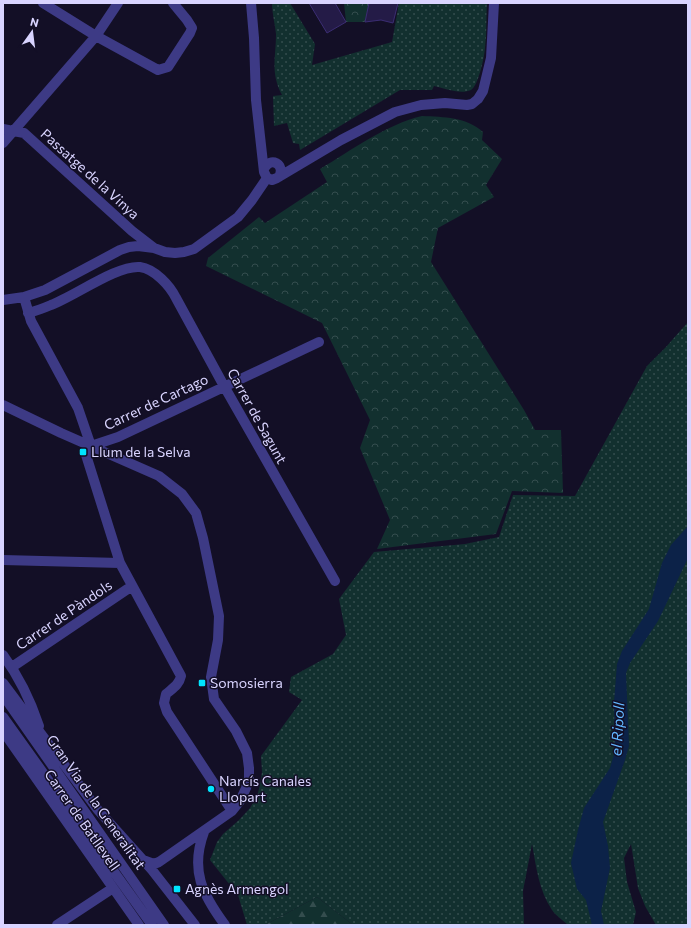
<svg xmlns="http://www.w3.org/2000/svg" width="691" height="928" font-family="Commissioner,sans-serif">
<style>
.grass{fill:url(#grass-dots)}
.forest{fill:url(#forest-firs)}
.park{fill:url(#park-crowns)}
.water{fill:#0c2248}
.building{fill:#241b47;stroke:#3b2d73}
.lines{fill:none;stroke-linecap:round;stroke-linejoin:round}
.minor{stroke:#3d3a85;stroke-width:10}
.poi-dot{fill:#00e5ff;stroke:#130f26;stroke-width:1.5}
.labels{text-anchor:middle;stroke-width:3;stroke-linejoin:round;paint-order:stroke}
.street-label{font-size:14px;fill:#d9d4ff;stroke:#130f26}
.poi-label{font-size:14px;fill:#d9d4ff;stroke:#130f26;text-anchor:start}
.water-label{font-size:15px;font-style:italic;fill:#62b6ff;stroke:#130f26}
</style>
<defs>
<pattern id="grass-dots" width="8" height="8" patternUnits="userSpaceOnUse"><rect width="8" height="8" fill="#12302f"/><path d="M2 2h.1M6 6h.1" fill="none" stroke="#344d4e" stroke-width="1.8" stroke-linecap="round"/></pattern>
<pattern id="forest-firs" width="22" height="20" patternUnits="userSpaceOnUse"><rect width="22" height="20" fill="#12302f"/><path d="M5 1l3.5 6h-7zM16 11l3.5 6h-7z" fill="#344d4e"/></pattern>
<pattern id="park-crowns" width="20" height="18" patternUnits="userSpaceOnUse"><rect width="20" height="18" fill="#12302f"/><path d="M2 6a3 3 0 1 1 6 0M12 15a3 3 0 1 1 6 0" fill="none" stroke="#344d4e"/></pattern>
</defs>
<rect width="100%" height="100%" fill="#130f26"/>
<path class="grass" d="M272 3H290L315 44 312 65 392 42 399 3H487C486 18 487 32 485 47 485 55 478 87 471 90 460 95 444 88 434 86L432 90H400L300 150 299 144 293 143 287 123 274 126 273 96 282 95C270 72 276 58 276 34 275 24 272 13 272 3Z
M688 322V925H656L645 906 638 888 631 844 624 858 627 882 636 912 633 925H568C563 920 556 916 552 910 539 891 536 866 532 844L523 891 524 925H353L317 897 265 925H247L238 895 210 860 217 842 223 834 239 820 250 808 257 796 260 785 262 772 261 756 302 700 289 692 291 677 333 654 346 635 339 599 374 552 465 544 499 537 513 495 575 496 647 366 666 347Z"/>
<path class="forest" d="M317 897 353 925H265Z"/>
<path class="park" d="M344 3H369L365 22H346Z
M422 116C444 117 466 117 483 132L482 140 502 159 486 185 494 197 438 228 431 262 524 410 535 430H561L563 493 512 491 496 534 377 549 390 520 360 448 370 420 322 323 206 266 208 258 259 217 265 223 327 182 320 169C352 150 385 125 422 116Z"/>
<path class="water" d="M688 526V558L658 621 630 663 626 673 629 746 625 760 603 822 608 846 610 868 601 911 604 925H592L586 900 577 889 571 863 578 830 584 808 610 768 615 751 614 703 617 664 622 651 649 609 662 563 671 545Z"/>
<path class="building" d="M309 3H335L346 22 327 33Z
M369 3H398L393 23 381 20 365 22Z"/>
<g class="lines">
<path class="minor" d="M43 3 96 36 158 70 168 67 190 33 192 28 187 20 173 3
M251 3 254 38 256 100 264 172 267 178 272 180 277 178 341 140 395 112 421 105 445 103 467 105 472 104 478 99 483 91 491 58 494 3
M3 129 24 133 132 231 154 248
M3 143 96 36 118 3
M264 169C270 156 286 164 279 177
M24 297 31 321 78 408 91 446
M3 300 24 297 45 290 120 250 129 247 138 246 154 248 165 252 175 253 184 252 194 249 238 217 252 200 267 178
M28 313C36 311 44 308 51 305 75 296 117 265 140 267 155 269 170 286 176 298L224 386 335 581
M3 405 61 433 159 476 182 494 196 513 203 538 219 616 218 640 211 677 214 699 236 731 247 753 249 768V778L246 788 240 801 232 811 159 862 154 864 143 860
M91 446 86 455 120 563 181 676C179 685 173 688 166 694L164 703 167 712 232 811
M91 446 118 437 319 342
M3 560 120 563
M3 655C20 678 30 699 39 726
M12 667 132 586
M3 683 98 810 152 870 195 925
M3 695 164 925
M3 717 152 925
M3 731 139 925
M204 832C190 870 202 894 225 925
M57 925 113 888"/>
</g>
<g class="poi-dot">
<rect x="79" y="448" width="8" height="8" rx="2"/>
<rect x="198" y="679" width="8" height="8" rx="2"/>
<circle cx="211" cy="789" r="4"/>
<rect x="173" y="885" width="8" height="8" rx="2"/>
</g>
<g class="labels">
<g class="street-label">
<text transform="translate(90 174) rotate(42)" y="5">Passatge de la Vinya</text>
<text transform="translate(156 402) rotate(-25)" y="5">Carrer de Cartago</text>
<text transform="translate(257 416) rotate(61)" y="5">Carrer de Sagunt</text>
<text transform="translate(64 615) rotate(-34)" y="5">Carrer de Pàndols</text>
<text transform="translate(96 802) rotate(55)" y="5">Gran Via de la Generalitat</text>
<text transform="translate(82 820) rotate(55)" y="5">Carrer de Batllevell</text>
</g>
<g class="poi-label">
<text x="91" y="457">Llum de la Selva</text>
<text x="210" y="688">Somosierra</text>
<text x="219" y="786">Narcís Canales<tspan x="219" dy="16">Llopart</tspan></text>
<text x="185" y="894">Agnès Armengol</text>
</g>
<g class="water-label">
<text transform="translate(618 729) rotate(-87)" y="5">el Ripoll</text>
</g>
</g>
<rect width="691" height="928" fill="none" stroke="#d9d4ff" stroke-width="8"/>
<g transform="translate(32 32) rotate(14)" stroke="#130f26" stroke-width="3" paint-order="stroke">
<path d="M0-3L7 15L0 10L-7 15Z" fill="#d9d4ff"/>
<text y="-6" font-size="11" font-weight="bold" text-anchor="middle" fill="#d9d4ff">N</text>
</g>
</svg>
